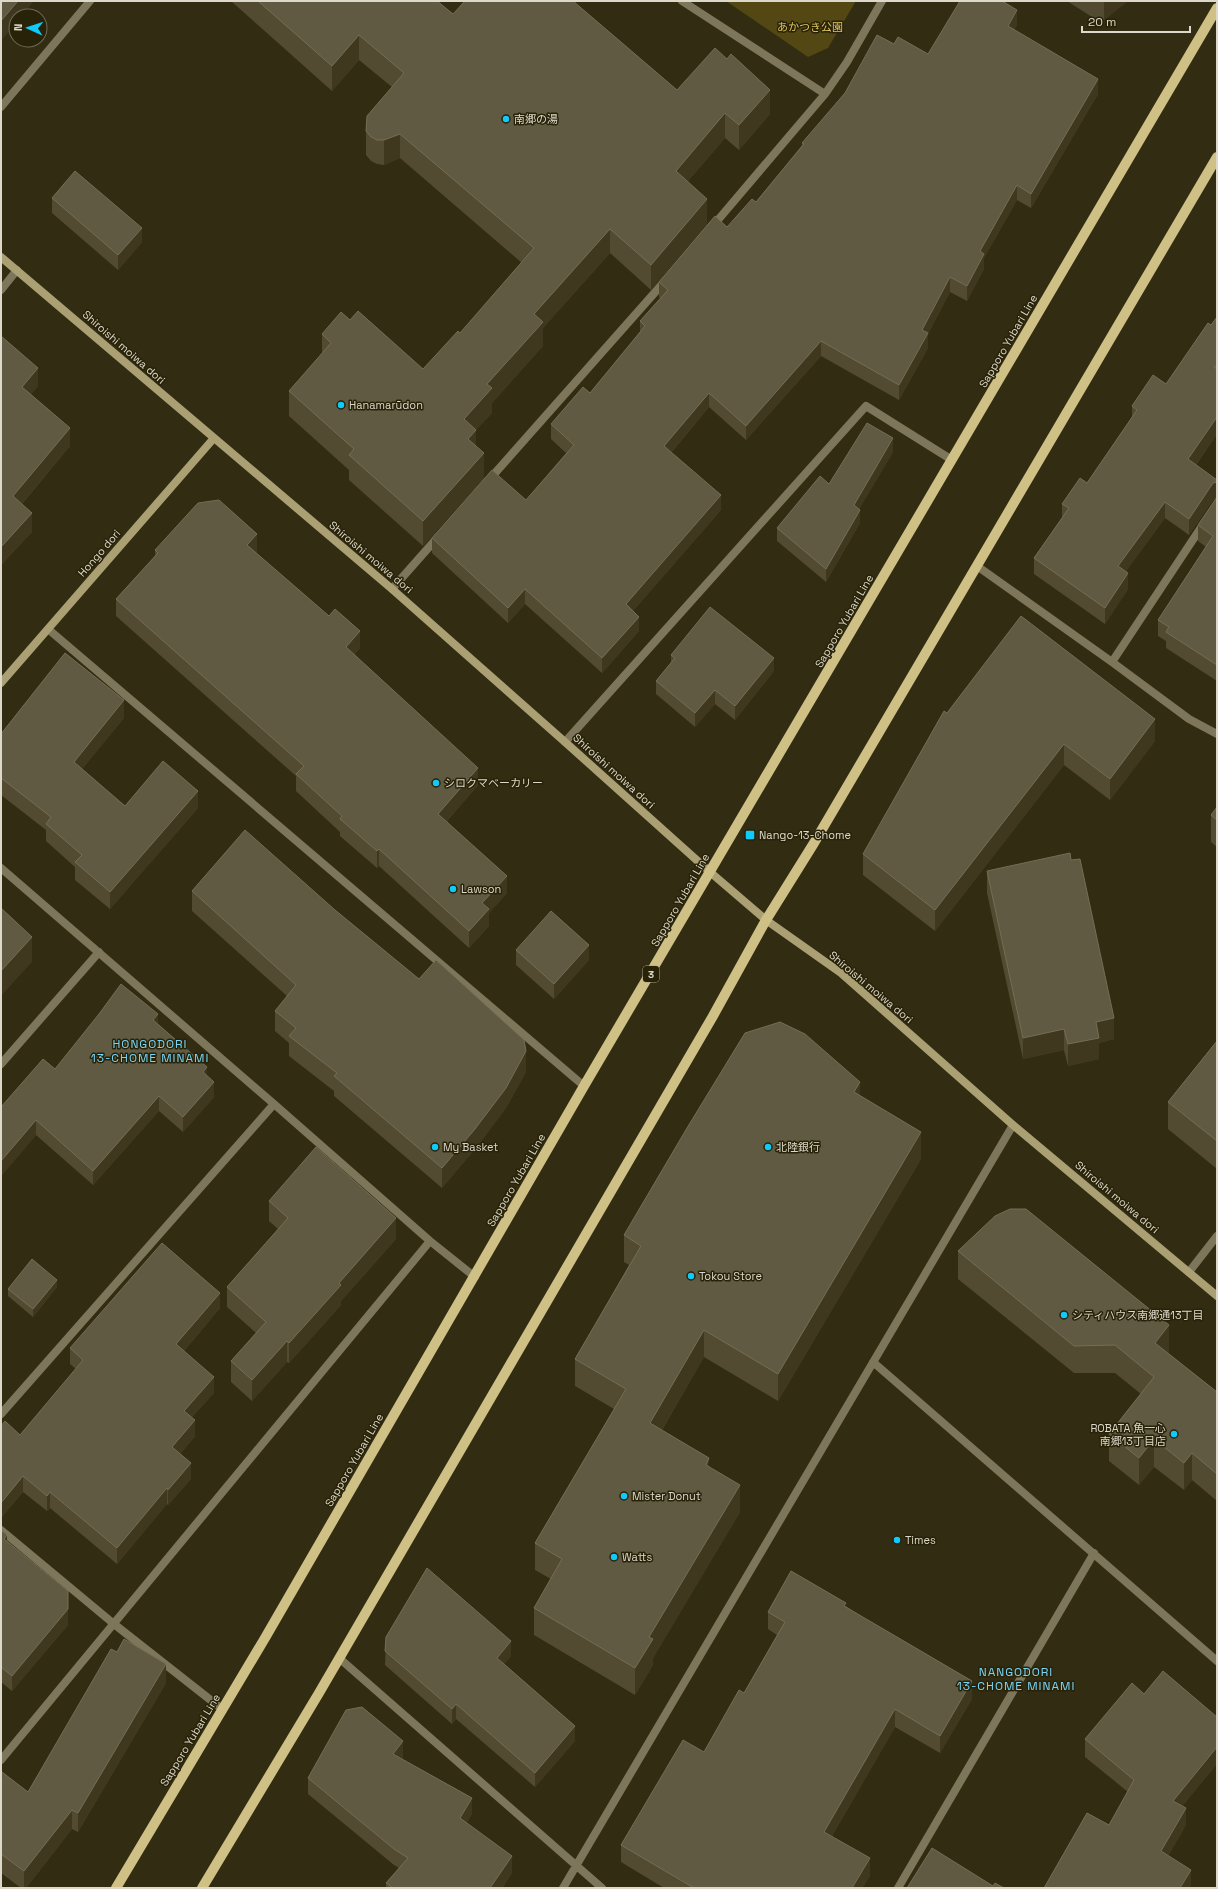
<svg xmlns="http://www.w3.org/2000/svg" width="1218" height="1889" font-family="'Space Grotesk','Noto Sans JP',sans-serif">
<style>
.green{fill:#534713}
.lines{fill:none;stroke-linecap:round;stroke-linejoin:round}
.street{stroke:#7d765a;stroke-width:8}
.secondary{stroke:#aba073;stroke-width:8}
.primary{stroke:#cfc086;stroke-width:10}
.wall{fill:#524b31}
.shaded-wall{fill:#3f381e}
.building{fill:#605a42;stroke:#746e57}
.poi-dot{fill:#10cafa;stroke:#282208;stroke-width:1.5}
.labels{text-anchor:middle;stroke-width:3;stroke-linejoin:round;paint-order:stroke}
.shield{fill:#282208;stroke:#a7a290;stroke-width:1}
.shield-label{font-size:10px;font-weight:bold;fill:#ddd9ca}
.park-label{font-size:11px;fill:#dec562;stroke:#282208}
.poi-label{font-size:11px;fill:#ddd9ca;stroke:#282208;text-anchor:start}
.street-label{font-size:11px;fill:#ddd9ca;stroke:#282208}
.neighbourhood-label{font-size:12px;letter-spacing:1px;fill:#78d5f6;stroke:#282208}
</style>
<rect width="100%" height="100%" fill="#322c12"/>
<path class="green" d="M726 1H856L828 48 808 57Z"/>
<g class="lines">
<path class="street" d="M682 1 825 94
M1 107 90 1
M712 227 825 94 847 62 882 1
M1 290 17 270
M488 481 665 281
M977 566 1112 662 1189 719 1217 734
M392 589 438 537
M48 629 584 1086
M1112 662 1204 523
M565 742 866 406 952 460
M1 868 274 1104 430 1241 475 1277
M1 1064 99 952
M1189 1272 1217 1236
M873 1362 1217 1661
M1 1414 274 1104
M1 1530 114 1624 222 1709
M339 1658 602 1888
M1 1760 430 1241
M563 1888 1013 1125
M898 1888 1094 1553"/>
<path class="secondary" d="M1 257 392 589 565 742 710 872 766 920 841 973 1013 1125 1217 1296
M1 683 214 438"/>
<path class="primary" d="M116 1888 265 1638 584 1086 1217 8
M202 1888 319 1693 713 1016 766 920 814 843 1217 157"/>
</g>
<path class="wall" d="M231 1H437L453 14 677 90 770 114 739 150 725 138 688 181 707 224 651 290 610 253 543 328V346L492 403V413L476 430V446L484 478 423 546 349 480V470L289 416V391L322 354V334L350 320 423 369 460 333 522 263 400 158 384 165 377 164 371 161 366 155V131L392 87 359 60 332 91Z
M1067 1H1128L1104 20 1092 17Z
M1017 25 1014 30 1098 94 1031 208 1017 200 984 258V269L967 301 950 292 928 334V348L899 400 821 356 746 440 709 407 671 453 721 510 633 611 639 631 602 673 525 604 508 623 432 553V538L526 500 566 453 551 439V424L590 393 640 332V321L660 298 659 297V282L727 227 756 202 802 145V143L894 44 928 54Z
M52 198 142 242 118 270 52 213Z
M1217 317V434L1196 465 1217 480V681L1166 648V641L1158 636V620L1206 547 1198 541V525L1216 498 1213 500 1189 535 1165 518 1126 571 1128 589 1105 624 1034 574V558L1062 518V504L1087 483 1132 417V406L1166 384Z
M1 336 38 386 31 394 70 446 22 504 32 532 2 564 1 563Z
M893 452 859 509 860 523 826 582 777 541V528L829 484Z
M155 550 257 551 256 553 360 648 354 655 478 785 447 821 507 893 489 913V926L469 948 379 866 377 868 340 836V832L296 791V776L116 616V599L155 556Z
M671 655 774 671 735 720 715 704 695 727 656 694V681L671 662Z
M947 713 1155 741 1110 800 1064 765 935 931 863 875V854Z
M124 718 82 769 125 806 198 808 110 909 75 880V867L46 841V830L1 795V734Z
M1217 807V847L1211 842V815Z
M987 871 1114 1039 1099 1043V1059L1068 1066 1064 1050 1023 1059 987 893Z
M192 891 526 1072 506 1108 475 1149 442 1188 334 1096V1091L289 1056V1043L275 1031V1011L287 996 192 911Z
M516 950 589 960 554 999 516 965Z
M158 1024 207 1075 214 1097 183 1132 159 1111 93 1185 36 1135 1 1176V1107L55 1069Z
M1217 1041V1169L1168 1129V1102Z
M860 1096 921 1159 778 1401 704 1357 662 1430 709 1467 740 1512 653 1658V1665L635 1695 534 1635V1608L551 1579 535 1570V1543L614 1409 575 1386V1359L629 1265 624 1262V1235Z
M269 1201 396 1239 341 1301V1305L289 1363 287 1362 252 1401 231 1382V1361L256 1333 227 1307V1287L278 1229 269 1221Z
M958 1251 1169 1352 1168 1353 1217 1392V1501L1192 1480 1184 1490 1154 1467 1139 1485 1109 1461V1434L1141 1394 1115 1373H1074L958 1279Z
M57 1287 33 1317 8 1296V1289Z
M220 1308 184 1351 214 1393 192 1417 195 1436 180 1454 191 1479 168 1505 167 1504 117 1564 50 1508 47 1511 23 1492 1 1518V1426L20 1435 76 1369 70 1364V1348Z
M1 1530 7 1541 68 1625 12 1691 1 1682Z
M846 1606 972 1699 940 1753 895 1727 832 1836 870 1876 862 1888H664L621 1862V1845L704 1752 744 1693 777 1635 768 1629V1612Z
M386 1637 511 1656 504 1664 575 1741 535 1787 456 1719 452 1724 385 1665Z
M166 1683 78 1832 72 1829 26 1888H21L1 1873V1773L28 1792Z
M1144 1694 1217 1717V1764L1182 1806 1186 1825 1168 1856 1191 1887V1888H1044L1109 1825 1128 1792 1085 1757V1739Z
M403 1758 402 1759 472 1814 466 1823 512 1873 502 1888H386V1883L399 1868 394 1865 308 1794V1778Z"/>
<path class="shaded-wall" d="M18 1H34L22 16H16V23L1 41V21Z
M1104 1H1128L1104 20Z
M1017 10V25L1008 40V26Z
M359 35V60L332 91V66Z
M1098 79V94L1031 208V194Z
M770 90V114L739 150V125Z
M725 113V138L676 195V171Z
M400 134V158L384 165V140Z
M1017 185V200L984 258V269L967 301V286L980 251Z
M707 199V224L651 290V265Z
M142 228V242L118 270V255Z
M610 229V253L543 328V346L492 403V413L476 430V454L468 463 464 419 534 314Z
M950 277V292L928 334V348L899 400V385L922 330Z
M821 341V356L746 440V426Z
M38 368V386L22 405V387Z
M709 393V407L664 461V446Z
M1217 417V434L1188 476V459Z
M70 428V446L13 514V496Z
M893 438V452L854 518V505Z
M484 453V478L423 546V521Z
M1217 482V498L1213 500 1189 535V519L1213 483Z
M721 495V510L626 619V604Z
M1165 502V518L1118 582V566Z
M860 510V523L826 582V569Z
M32 513V532L2 564V546Z
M257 534V551L247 562V545Z
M1128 573V589L1105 624V608Z
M525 589V604L508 623V608Z
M639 617V631L602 673V658Z
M360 631V648L346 664V647Z
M774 658V671L735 720V706Z
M715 690V704L695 727V713Z
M124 700V718L74 779V762Z
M1155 719V741L1110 800V779Z
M1064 744V765L935 931V910Z
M478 768V785L438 831V814Z
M198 791V808L110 909V892Z
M379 849V866L377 868V851Z
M507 876V893L489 913V926L469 948V931L482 903Z
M32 937V962L1 996V971Z
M589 945V960L554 999V984Z
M158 1014V1029L153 1020Z
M1114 1018V1039L1099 1043V1059L1068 1066V1044L1096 1022Z
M1064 1029V1050L1023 1059V1038Z
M526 1051V1072L506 1108 475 1149 442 1188V1168Z
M207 1067V1082L203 1072Z
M214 1082V1097L183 1132V1117Z
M860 1082V1109L854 1092Z
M159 1096V1111L93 1185V1171Z
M36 1120V1135L1 1176V1161Z
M921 1132V1159L778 1401V1374Z
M396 1218V1239L341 1301V1305L289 1363V1343L339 1283Z
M57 1280V1287L33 1317V1309Z
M220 1293V1308L176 1360V1344Z
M1169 1325V1352L1155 1370V1343Z
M704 1330V1357L650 1450V1423Z
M287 1341V1362L252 1401V1380Z
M214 1377V1393L184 1426V1411Z
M195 1420V1436L172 1463V1447Z
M1154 1439V1467L1139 1485V1458Z
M1192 1453V1480L1184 1490V1463Z
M709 1458V1485L706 1465Z
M191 1463V1479L168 1505V1490Z
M23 1476V1492L1 1518V1503Z
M740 1485V1512L653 1658V1665L635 1695V1668L649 1637Z
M167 1488V1504L117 1564V1548Z
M50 1492V1508L47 1511V1496Z
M7 1535V1551L4 1539Z
M68 1591V1625L12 1691V1676Z
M511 1641V1656L497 1672V1658Z
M166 1664V1683L78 1832V1813Z
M972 1681V1699L940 1753V1736Z
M456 1704V1719L452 1724V1709Z
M895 1709V1727L824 1850V1832Z
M575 1726V1741L535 1787V1773Z
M403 1741V1758L393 1770V1754Z
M1217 1747V1764L1173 1818V1801Z
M472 1798V1814L460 1835V1818Z
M1186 1808V1825L1161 1868V1851Z
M72 1810V1829L26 1888H24V1871Z
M512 1856V1873L502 1888H490Z
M870 1858V1876L862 1888H852Z
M1191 1870V1888H1180Z"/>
<path class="building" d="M1 1H18L1 21Z
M258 1H437L453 14 465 1H573L677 90 715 48 727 59 731 54 770 90 739 125 725 113 676 171 707 199 651 265 610 229 534 314 543 322 487 384 492 388 464 419 476 430 468 439 484 453 423 521 349 455 354 449 289 391 331 343 322 334 341 312 350 320 358 311 423 369 458 331 460 333 534 248 400 134 384 140H377L371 137 366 131 367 116 404 73 359 35 332 66Z
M960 1H1002L1017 10 1008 26 1098 79 1031 194 1017 185 980 251 984 254 967 286 950 277 922 330 928 333 899 385 821 341 746 426 709 393 664 446 721 495 626 604 639 617 602 658 525 589 508 608 432 538 492 470 526 500 574 445 551 424 583 387 590 393 645 326 640 321 668 290 659 282 715 216 727 227 752 199 756 202 804 144 802 143 845 93 877 35 894 44 898 37 928 54Z
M75 171 142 228 118 255 52 198Z
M1217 317V368L1214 366 1217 370V417L1188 459 1217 480V482L1213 483 1189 519 1165 502 1118 566 1128 573 1105 608 1034 558 1069 508 1062 504 1080 478 1087 483 1137 410 1132 406 1153 375 1166 384 1208 323 1211 325Z
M1 336 38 368 22 387 70 428 13 496 32 513 2 546 1 545Z
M867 423 893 438 854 505 860 510 826 569 777 528 820 476 829 484Z
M1217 497V665L1166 632 1169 627 1158 620 1213 536 1198 525Z
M219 500 257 534 247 545 329 616 335 609 360 631 346 647 478 768 438 814 507 876 482 903 489 909 469 931 379 849 377 851 340 819 342 816 296 774 304 766 116 599 158 553 155 550 198 503Z
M710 607 774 658 735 706 715 690 695 713 656 681 675 658 671 655Z
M1021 616 1155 719 1110 779 1064 744 935 910 863 854 944 711 947 713Z
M65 653 124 700 74 762 125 806 163 761 198 791 110 892 75 862 82 855 46 824 51 817 1 778V734Z
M1217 807V820L1211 815Z
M245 830 335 910 419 979 436 960 524 1040 526 1051 506 1088 475 1129 442 1168 334 1076 337 1073 289 1036 296 1028 275 1011 296 985 192 891Z
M1070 853 1071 860 1080 859 1114 1018 1096 1022 1099 1038 1068 1044 1064 1029 1023 1038 987 871Z
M1 908 32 937 1 971Z
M551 911 589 945 554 984 516 950Z
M121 984 158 1014 153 1020 207 1067 203 1072 214 1082 183 1117 159 1096 93 1171 36 1120 1 1161V1107L43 1059 55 1069 99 1014Z
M780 1022 805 1034 860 1082 854 1092 921 1132 778 1374 704 1330 650 1423 709 1458 706 1465 740 1485 649 1637 653 1639 635 1668 534 1608 562 1559 535 1543 626 1389 575 1359 641 1246 624 1235 687 1128 745 1033Z
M1217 1041V1141L1168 1102Z
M316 1147 396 1218 339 1283 341 1285 289 1343 287 1341 252 1380 231 1361 266 1322 227 1287 288 1218 269 1201Z
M1010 1209H1026L1169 1325 1155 1343 1217 1392V1474L1192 1453 1184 1463 1154 1439 1139 1458 1109 1434 1154 1377 1115 1345 1074 1346 958 1251 995 1216Z
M162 1243 220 1293 176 1344 214 1377 184 1411 195 1420 172 1447 191 1463 168 1490 167 1488 117 1548 50 1492 47 1496 23 1476 1 1503V1426L5 1421 20 1435 83 1360 70 1348Z
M32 1259 57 1280 33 1309 8 1289Z
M1 1530 7 1535 4 1539 68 1591V1609L12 1676 1 1667Z
M427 1568 511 1641 497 1658 575 1726 535 1773 456 1704 452 1709 385 1651 386 1637Z
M791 1571 846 1603 844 1606 972 1681 940 1736 895 1709 824 1832 870 1858 852 1888H694L621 1845 683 1740 704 1752 739 1690 744 1693 785 1622 768 1612Z
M124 1639 166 1664 78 1813 72 1810 24 1871 1 1854V1773L2 1772 28 1792 111 1649 117 1652Z
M1163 1671 1217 1717V1747L1173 1801 1186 1808 1161 1851 1191 1870 1180 1888H1044L1087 1813 1109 1825 1134 1780 1085 1739 1132 1683 1144 1694Z
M362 1707 403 1741 393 1754 472 1798 460 1818 512 1856 490 1888H393L386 1883 408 1858 394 1849 308 1778 346 1710Z
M932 1848 993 1886 995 1883 1004 1888H907Z"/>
<g class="poi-dot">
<circle cx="506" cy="119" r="4"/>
<circle cx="341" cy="405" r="4"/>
<circle cx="436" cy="783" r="4"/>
<rect x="745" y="830" width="10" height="10" rx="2"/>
<circle cx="453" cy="889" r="4"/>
<circle cx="435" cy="1147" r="4"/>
<circle cx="768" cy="1147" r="4"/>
<circle cx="691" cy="1276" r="4"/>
<circle cx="1064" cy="1315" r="4"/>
<circle cx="1174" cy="1434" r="4"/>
<circle cx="624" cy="1496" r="4"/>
<circle cx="897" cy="1540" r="4"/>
<circle cx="614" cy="1557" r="4"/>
</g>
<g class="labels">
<rect class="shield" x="643" y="966" width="16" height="16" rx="3"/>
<g class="shield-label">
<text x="651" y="978">3</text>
</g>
<g class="park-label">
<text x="810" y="31">あかつき公園</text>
</g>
<g class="poi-label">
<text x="514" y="123">南郷の湯</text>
<text x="349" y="409">Hanamarūdon</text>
<text x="444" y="787">シロクマベーカリー</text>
<text x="759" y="839">Nango-13-Chome</text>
<text x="461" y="893">Lawson</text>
<text x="443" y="1151">My Basket</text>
<text x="776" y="1151">北陸銀行</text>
<text x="699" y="1280">Tokou Store</text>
<text x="1072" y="1319">シティハウス南郷通13丁目</text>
<text x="1166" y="1432" text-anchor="end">ROBATA 魚一心<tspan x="1166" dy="13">南郷13丁目店</tspan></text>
<text x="632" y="1500">Mister Donut</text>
<text x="905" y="1544">Times</text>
<text x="622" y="1561">Watts</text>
</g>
<g class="street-label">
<text transform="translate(1008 341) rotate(-60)" y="4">Sapporo Yubari Line</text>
<text transform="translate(124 347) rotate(41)" y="4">Shiroishi moiwa dori</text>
<text transform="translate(99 553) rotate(-49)" y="4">Hongo dori</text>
<text transform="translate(371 557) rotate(40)" y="4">Shiroishi moiwa dori</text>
<text transform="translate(844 621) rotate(-60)" y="4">Sapporo Yubari Line</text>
<text transform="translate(614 771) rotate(42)" y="4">Shiroishi moiwa dori</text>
<text transform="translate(680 900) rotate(-60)" y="4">Sapporo Yubari Line</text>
<text transform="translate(871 987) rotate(40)" y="4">Shiroishi moiwa dori</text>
<text transform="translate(516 1180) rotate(-60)" y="4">Sapporo Yubari Line</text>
<text transform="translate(1117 1197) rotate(40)" y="4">Shiroishi moiwa dori</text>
<text transform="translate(354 1460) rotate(-60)" y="4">Sapporo Yubari Line</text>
<text transform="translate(190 1740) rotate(-59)" y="4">Sapporo Yubari Line</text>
</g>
<g class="neighbourhood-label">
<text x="150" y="1048">HONGODORI<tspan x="150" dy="14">13-CHOME MINAMI</tspan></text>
<text x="1016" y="1676">NANGODORI<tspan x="1016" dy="14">13-CHOME MINAMI</tspan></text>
</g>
</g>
<rect width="1218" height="1889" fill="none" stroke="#ddd9ca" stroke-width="4"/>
<g transform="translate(28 28) rotate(273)"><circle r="19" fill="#282208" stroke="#706b56"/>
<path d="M0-3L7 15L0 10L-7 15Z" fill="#10cafa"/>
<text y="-6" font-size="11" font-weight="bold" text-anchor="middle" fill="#ddd9ca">N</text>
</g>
<path d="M1082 26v6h108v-6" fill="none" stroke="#ddd9ca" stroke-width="2"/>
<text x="1088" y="26" font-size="12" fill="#ddd9ca" stroke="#282208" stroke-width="3" paint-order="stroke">20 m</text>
</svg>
